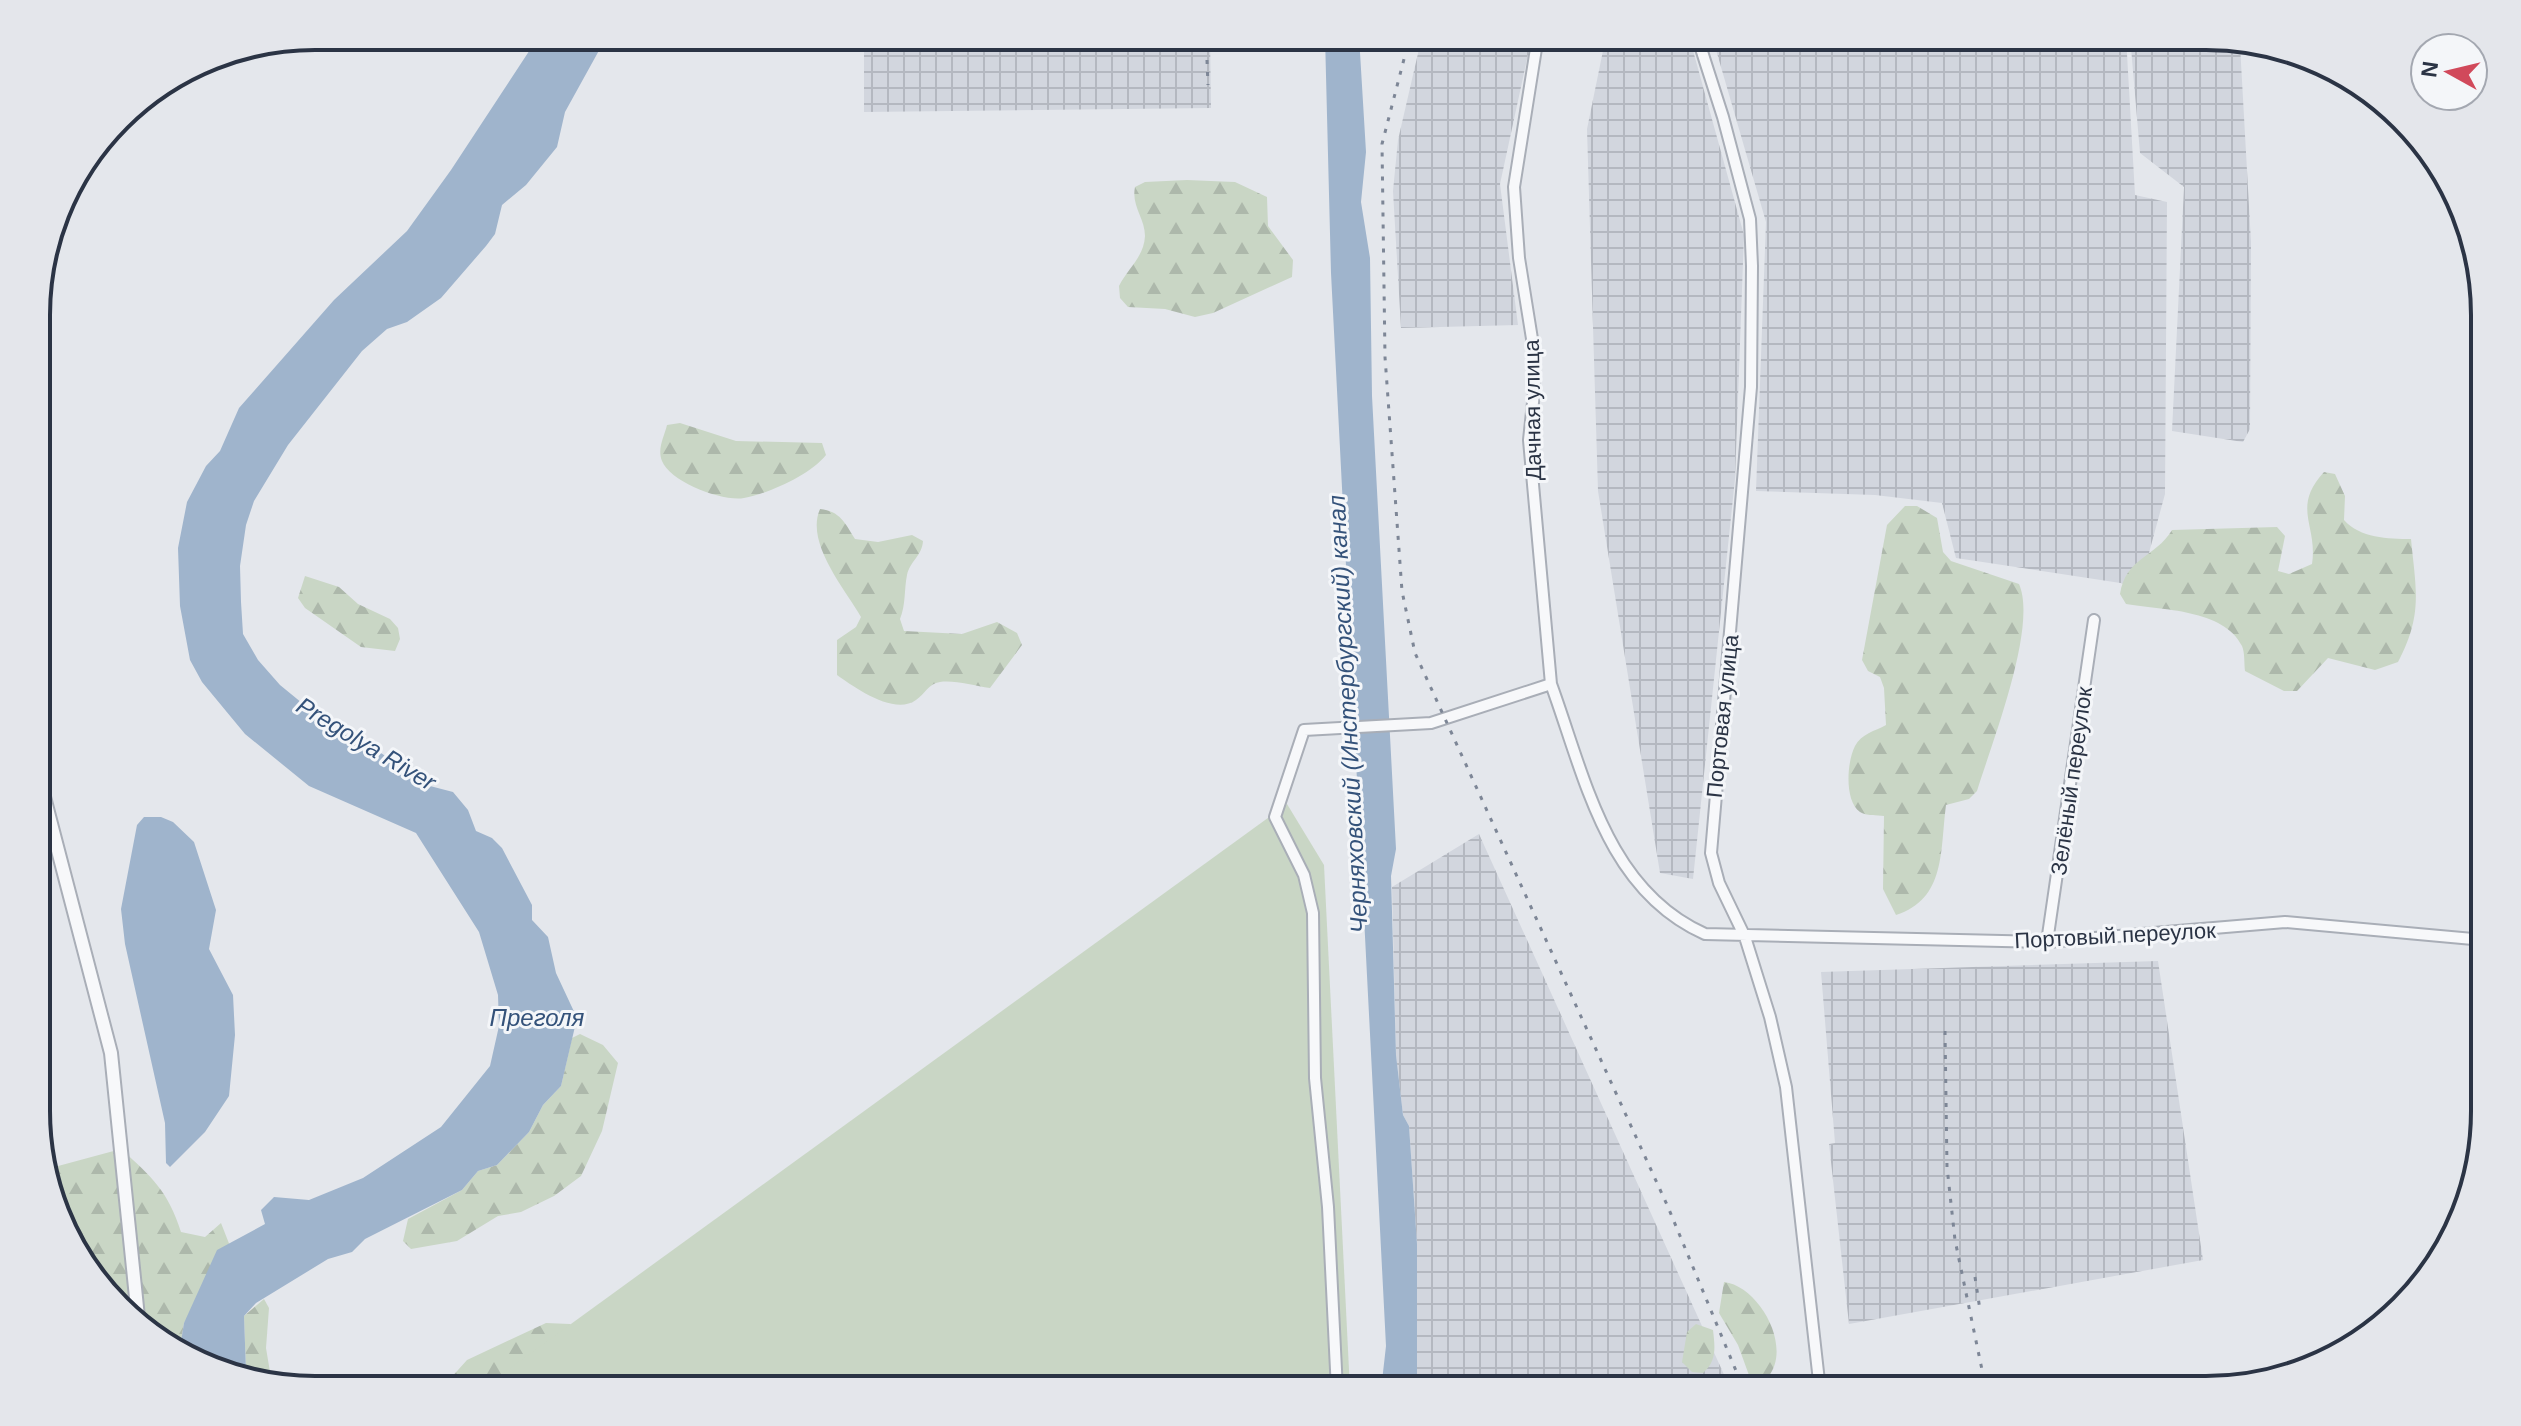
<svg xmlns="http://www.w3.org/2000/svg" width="2521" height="1426" font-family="Helvetica,sans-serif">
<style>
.industrial{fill:url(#industrial-grid)}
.forest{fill:url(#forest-firs)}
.garden{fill:#c9d6c5}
.water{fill:#9fb4cc}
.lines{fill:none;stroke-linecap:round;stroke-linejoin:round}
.minor-casing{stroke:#a9aeb7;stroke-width:14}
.tertiary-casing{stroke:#a9aeb7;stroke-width:16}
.minor{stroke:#f7f8fa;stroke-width:10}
.tertiary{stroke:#f7f8fa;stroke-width:12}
.rail{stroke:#7d8696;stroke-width:3;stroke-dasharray:4 8;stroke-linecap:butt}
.labels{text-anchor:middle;stroke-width:6;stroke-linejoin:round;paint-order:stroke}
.street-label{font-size:22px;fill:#2b3445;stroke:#f4f6f9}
.water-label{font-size:24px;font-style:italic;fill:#34527a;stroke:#f4f6f9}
.rim{fill:none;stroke:#2b3445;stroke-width:4}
</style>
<defs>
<pattern id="industrial-grid" width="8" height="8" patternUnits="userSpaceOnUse" patternTransform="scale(2)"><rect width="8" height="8" fill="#d2d6de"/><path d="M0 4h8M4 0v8" fill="none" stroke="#b4b8c0"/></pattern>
<pattern id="forest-firs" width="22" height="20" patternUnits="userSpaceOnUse" patternTransform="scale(2)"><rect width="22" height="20" fill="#c9d6c5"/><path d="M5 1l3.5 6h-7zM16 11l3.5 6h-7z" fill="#adb8ab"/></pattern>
</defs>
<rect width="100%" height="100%" fill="#e4e7ec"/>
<path class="industrial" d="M864 36H1210L1211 108 864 112Z
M1422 36H1532L1500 184 1518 325 1401 328 1393 191 1398 140Z
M1606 36H1689L1744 235 1735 479 1693 879 1660 873 1598 491 1587 129Z
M1712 36H2126L2135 195 2167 202 2165 494 2140 586 1956 558 1942 503 1875 495 1756 491 1766 222Z
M2130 36H2206L2240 45 2251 242 2250 429 2243 442 2172 431 2184 187 2140 153Z
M1479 834 1731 1390H1417V1244L1409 1126 1403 1115 1396 1055 1392 887Z
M2158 961 2203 1260 1849 1324 1829 1144 1835 1143 1821 972Z"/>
<path class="forest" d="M1187 180 1235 182 1267 197 1268 226 1293 260 1292 277 1213 313 1195 317 1165 309 1128 307 1120 298 1119 286C1128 268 1144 257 1145 236 1145 218 1131 206 1135 187L1145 182Z
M680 423 736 441 822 443 826 455C810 475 770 493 744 498 723 502 670 482 662 461 657 449 664 437 667 425Z
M2324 472 2335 474 2345 496 2344 520C2360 538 2388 539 2411 539 2416 591 2423 614 2398 662L2375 670 2328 658 2297 691H2284L2245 671C2244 663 2245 653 2242 646 2224 609 2161 610 2126 604L2120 594C2126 557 2155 558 2172 530L2277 527 2285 536 2278 571 2289 574 2312 564C2318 525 2291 508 2324 472Z
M1905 506H1917L1937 518 1943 552 1951 561 2019 584C2038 627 1991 745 1977 791L1969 799 1946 805C1940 851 1946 899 1896 915L1883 889 1884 816C1877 815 1866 816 1860 812 1844 801 1847 761 1855 746 1861 734 1875 731 1886 725L1884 688 1880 677 1868 671 1862 660 1887 525Z
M820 509C840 511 845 523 855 539L878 542 912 535 923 541C922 556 910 561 907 575 904 590 906 604 900 619L904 631 962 634 997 622 1017 633 1022 645 990 688C974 686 955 680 940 682 928 684 925 694 916 700 894 716 854 687 837 675V640L856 627 861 617C845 589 805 543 820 509Z
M305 576 339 587 358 604 390 619 398 628 400 639 395 651 361 647 305 608 298 598Z
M580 1034 603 1045 618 1063 602 1131 581 1176 554 1196 521 1212 498 1216 457 1241 411 1249 403 1241 408 1219 462 1190 478 1171 497 1165 529 1132 543 1105 561 1086 572 1038Z
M121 1149C152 1177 168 1191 181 1232L205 1237 221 1223 230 1246 184 1323 179 1354 83 1266 47 1169Z
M1724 1282C1759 1286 1793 1347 1768 1377L1750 1378 1738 1345 1719 1313Z
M264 1299 269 1308 266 1348 271 1378 246 1371 244 1316Z
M546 1323 570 1324 590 1337 541 1390H440L467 1360Z
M1696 1324 1713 1330C1715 1347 1717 1361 1703 1373L1692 1372 1682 1362 1687 1332Z"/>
<path class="garden" d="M1287 804 1324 865 1350 1390H480Z"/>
<path class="water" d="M539 36H607L565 112 557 147 526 185 502 205 495 234 486 246 441 298 407 322 387 329 362 351 288 445 254 501 246 525 240 566 241 602 243 634 258 660 280 685 335 730 372 747 430 786 453 792 468 810 476 831 492 838 502 848 532 905V920L548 937 556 973 577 1018 561 1086 543 1105 529 1132 497 1165 478 1171 462 1190 365 1239 352 1252 328 1259 256 1303 244 1316 246 1371 179 1354 184 1323 217 1250 265 1224 261 1210 274 1197 309 1200 363 1178 441 1127 490 1066 499 1026 498 995 479 932 416 833 309 786 245 734 202 682 190 660 180 606 178 548 187 502 206 466 220 451 239 408 334 300 407 231 451 170Z
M1325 36H1359L1366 152 1361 202 1370 258 1372 396 1396 849 1391 876 1396 1055 1403 1115 1409 1126 1417 1244V1390H1381L1386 1346 1331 273Z
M144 817H161L173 822 194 842 216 910 209 949 233 995 235 1035 229 1096 205 1132 170 1167 166 1163 165 1123 125 944 121 909 137 825Z"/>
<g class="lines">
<defs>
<path id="minor" d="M1697 36 1723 117 1750 219 1752 266 1751 387 1711 853 1719 883 1745 937 1770 1017 1786 1087 1820 1390
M1551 684C1585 777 1606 890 1705 934L2047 942 2285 922 2484 940
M2047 942 2094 620
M1337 1390 1328 1207 1315 1078 1313 913 1304 875 1275 817 1304 730 1431 723 1551 684 1529 440 1534 393 1533 345 1519 258 1514 187 1538 36"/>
<path id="tertiary" d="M38 774 111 1053 138 1317"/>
</defs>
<use href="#minor" class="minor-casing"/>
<use href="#tertiary" class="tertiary-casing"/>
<use href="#minor" class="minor"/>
<use href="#tertiary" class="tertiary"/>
<path class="rail" d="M1206 36 1208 85
M1410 36 1382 144 1385 357 1402 591 1415 653 1668 1207 1744 1390
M1945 1031 1947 1167 1955 1240 1986 1389
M1975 1277 1980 1310"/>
</g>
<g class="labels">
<g class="street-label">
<text transform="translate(1532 410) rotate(-91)" y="8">Дачная улица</text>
<text transform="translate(1722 716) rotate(-84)" y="8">Портовая улица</text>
<text transform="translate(2071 781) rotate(-82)" y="8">Зелёный переулок</text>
<text transform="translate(2115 935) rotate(-3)" y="8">Портовый переулок</text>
</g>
<g class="water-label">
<text transform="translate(1348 714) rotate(-93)" y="8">Черняховский (Инстербургский) канал</text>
<text transform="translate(366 744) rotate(31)" y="8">Pregolya River</text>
<text x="537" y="1026">Преголя</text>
</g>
</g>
<path d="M0 0H2521V1426H0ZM315 50H2206A265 265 0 0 1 2471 315V1111A265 265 0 0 1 2206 1376H315A265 265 0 0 1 50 1111V315A265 265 0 0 1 315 50Z" fill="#e4e6eb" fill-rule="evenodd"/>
<path class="rim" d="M315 50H2206A265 265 0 0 1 2471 315V1111A265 265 0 0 1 2206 1376H315A265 265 0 0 1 50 1111V315A265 265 0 0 1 315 50Z"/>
<g transform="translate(2449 72) rotate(278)"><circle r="38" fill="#f4f6f9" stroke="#a4a8b1" stroke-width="2"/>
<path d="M0-6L14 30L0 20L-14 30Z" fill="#d1495b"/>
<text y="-12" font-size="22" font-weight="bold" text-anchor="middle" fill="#2b3445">N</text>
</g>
</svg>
